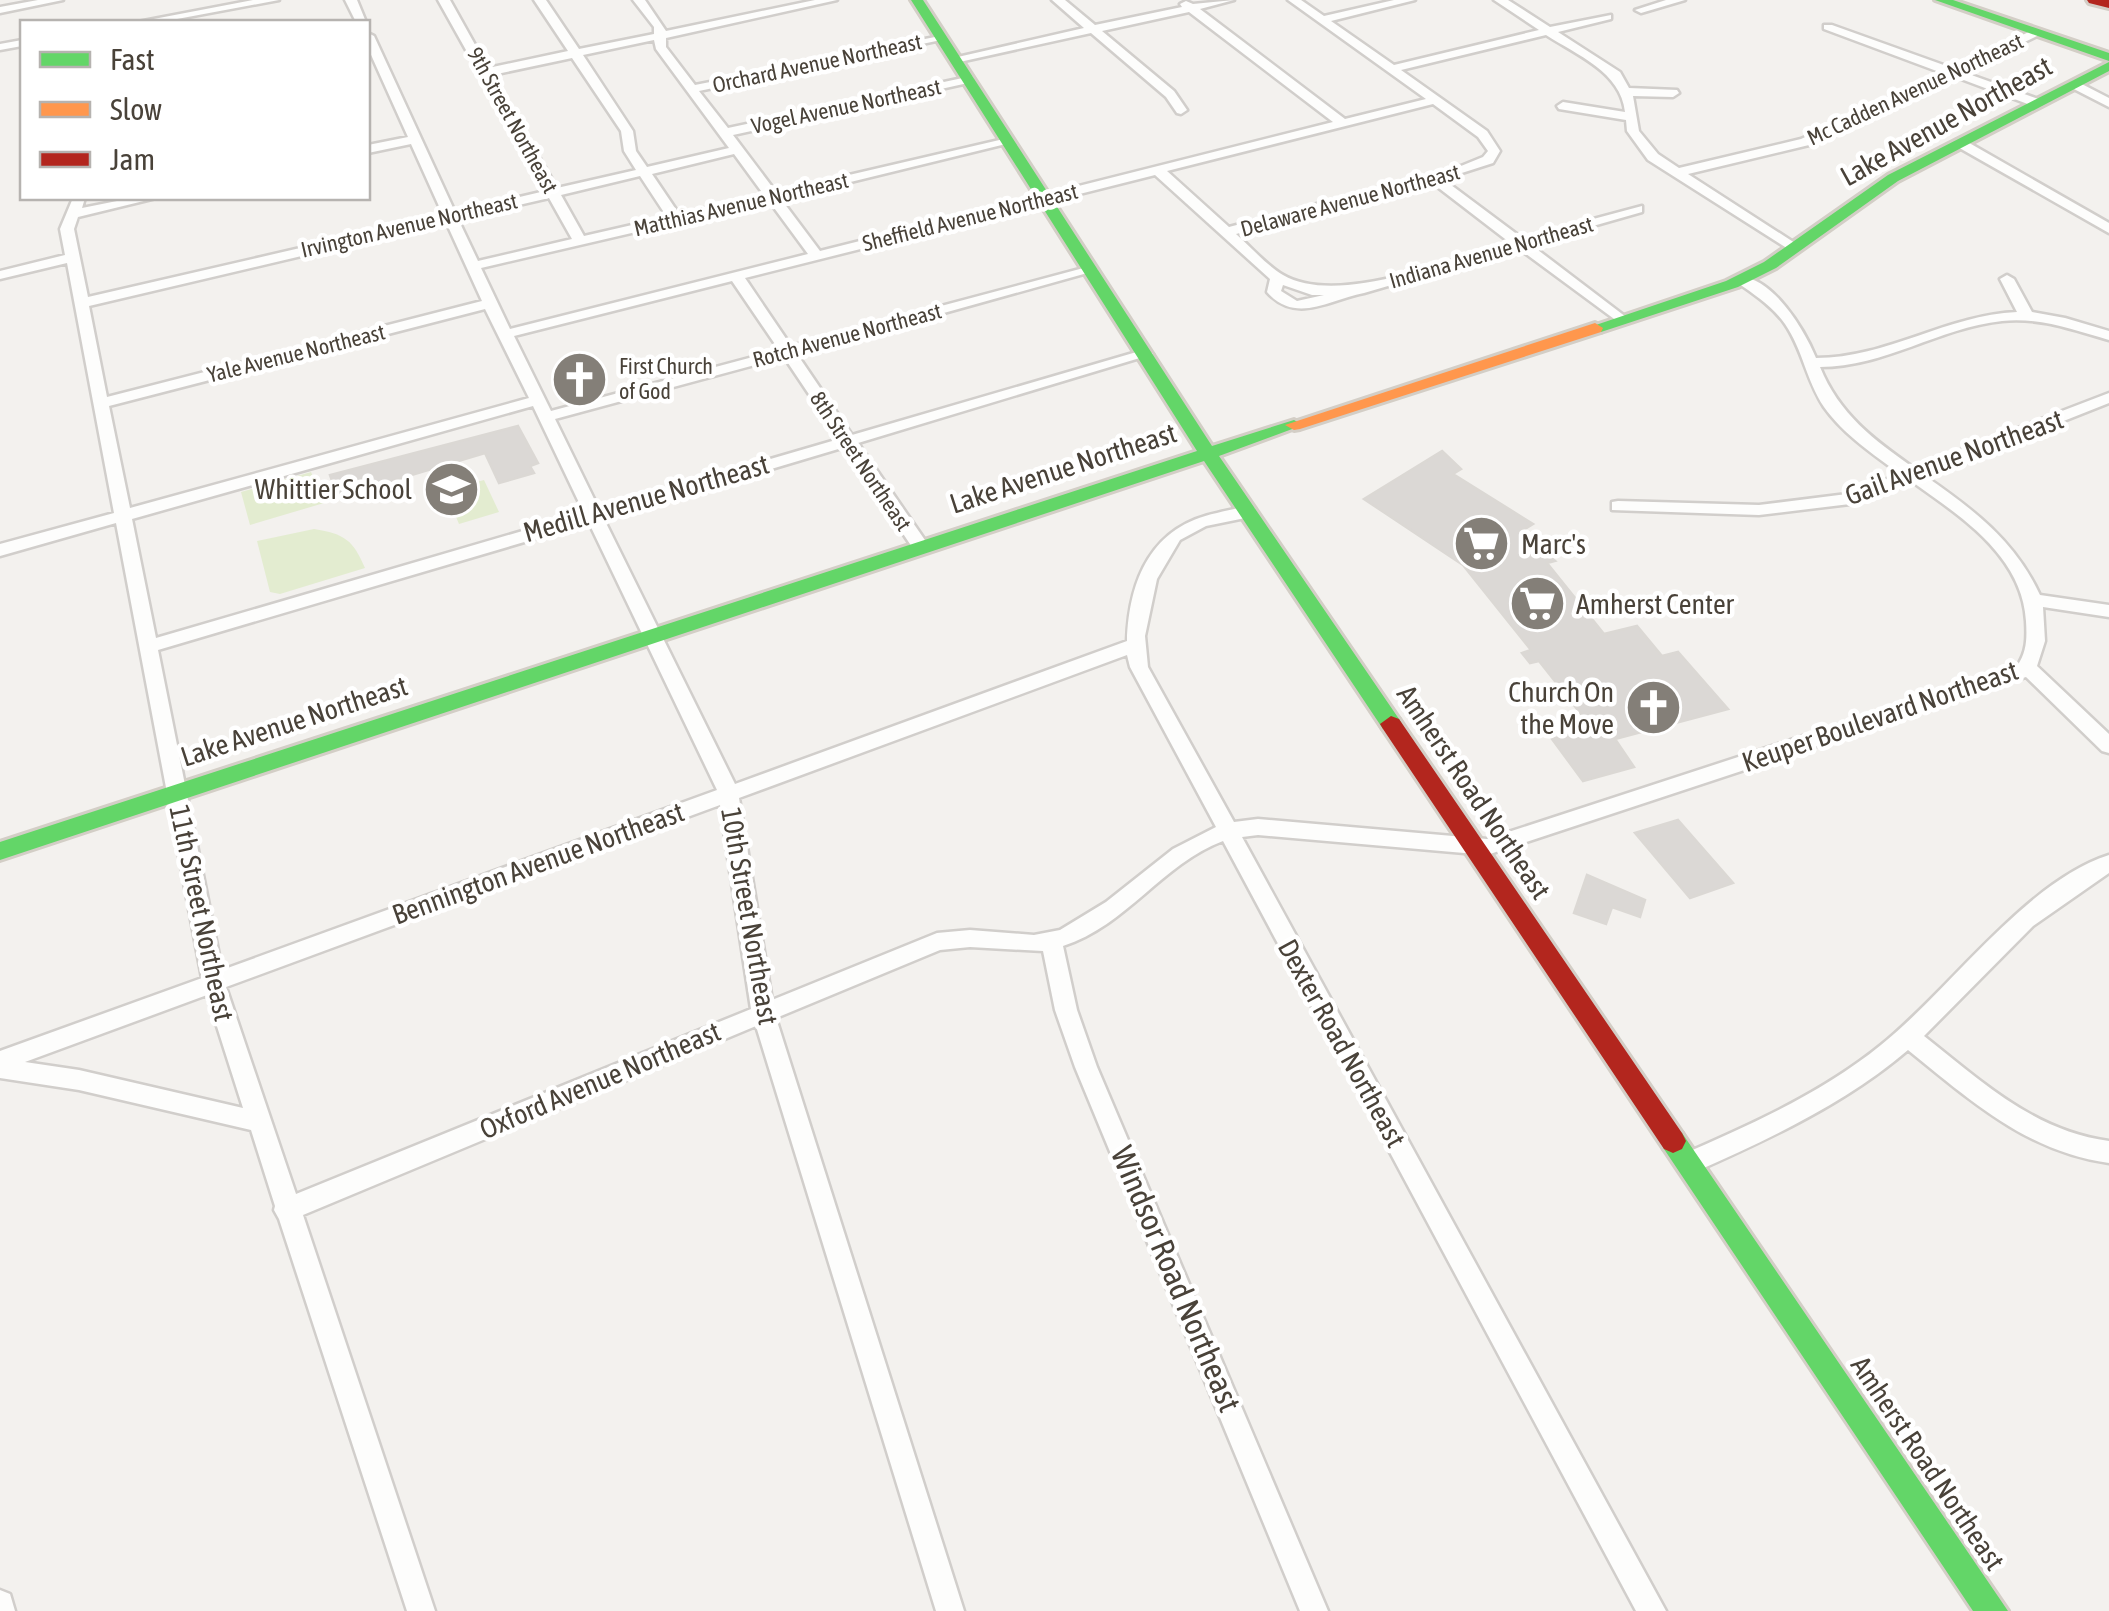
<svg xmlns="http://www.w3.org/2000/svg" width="2109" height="1611" font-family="'Asap Condensed',sans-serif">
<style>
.green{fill:#e3ecd0}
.building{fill:#dbd8d5;stroke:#dbd8d4;stroke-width:2.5}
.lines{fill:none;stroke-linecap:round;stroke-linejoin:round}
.street-casing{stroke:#d1cecb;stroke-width:5}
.fast-casing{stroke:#d3cec6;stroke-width:6}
.slow-casing{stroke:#d3cec6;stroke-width:6}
.jam-casing{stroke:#d3cec6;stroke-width:6}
.street{fill:#fdfdfc;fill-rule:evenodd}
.fast{fill:#63d668;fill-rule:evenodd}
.slow{fill:#ff974d;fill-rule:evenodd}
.jam{fill:#b3261e;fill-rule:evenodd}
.labels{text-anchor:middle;stroke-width:9;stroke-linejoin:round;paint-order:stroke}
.far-street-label{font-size:22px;fill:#494239;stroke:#fff}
.far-poi-label{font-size:22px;fill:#494239;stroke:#fff;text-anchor:start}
.street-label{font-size:28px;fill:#494239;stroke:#fff}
.poi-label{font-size:28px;fill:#494239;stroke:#fff;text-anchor:end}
.near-street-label{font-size:32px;fill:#494239;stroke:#fff}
</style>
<rect width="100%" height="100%" fill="#f3f1ee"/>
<path class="green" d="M311 472 324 503 250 525 241 492Z
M484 480 499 512 459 524 445 491Z
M314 529C345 534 353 540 365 568L280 594 270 592 257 541Z"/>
<path class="building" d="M518 426 538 463 530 466 534 473 499 483 485 453 338 497 330 475Z
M1442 451 1461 469 1453 474 1533 524 1520 532 1555 561 1547 563 1604 634 1637 626 1662 656 1678 652 1728 709 1615 739 1634 767 1583 781 1552 739 1592 728 1539 661 1530 663 1522 653 1531 650 1463 565 1364 499Z
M1678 820 1733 883 1690 898 1635 833Z
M1587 875 1645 900 1640 917 1612 907 1606 924 1574 913Z"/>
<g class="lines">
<defs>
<path id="street" d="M38 0H63L0 13V7Z
M253 0H279L161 22H138Z
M345 0H357L366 22H356Z
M438 0H450L488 68 568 51 534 0H546L579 49 654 34V27L633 0H645L666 31 815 0H837L666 38V47L695 85 945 35V39L941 40 699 91 728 128 972 76 974 79 968 83 733 135 776 192 1008 138 1014 142 781 199 820 251 1333 122 1189 12 1102 31 1174 91 1187 110 1181 114 1177 113 1166 97 1091 33 955 63 949 59 1084 28 1052 0H1065L1095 25 1182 7 1180 4 1186 1 1193 4 1234 0 1200 9 1345 119 1426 99 1288 0H1301L1324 16 1394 0H1415L1331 21 1394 65 1539 30 1494 0H1508L1550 27 1611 15V19L1558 32 1620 72 1629 88 1677 90 1679 93 1673 97 1633 96 1639 131 1658 154 1679 168 1801 139 1942 73 1824 29V25H1832L1952 68 2033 30H2041V34L1963 72 2041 100V106H2033L1953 76 1809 145 1688 174 1798 245V251L1793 252 1648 160 1627 131 1626 120 1559 109 1557 106 1563 102 1625 112C1621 72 1577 55 1546 35L1401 70 1487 131 1500 151 1493 163 1443 179 1522 238 1642 206V212L1530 244 1626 317 1628 320 1621 324 1518 248 1364 293C1331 299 1296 325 1267 292L1270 279 1155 175 745 278 791 346 1091 266 1098 270 797 354 852 435 1140 351 1145 349 1153 354 858 443 929 546 926 550H914L845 447 604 519 735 784 1127 641C1129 579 1152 526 1217 513 1229 510 1243 506 1255 508V516L1206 526 1180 540 1157 579 1145 636 1148 667 1234 822 1258 819 1487 839 2017 666C2027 652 2027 638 2026 621 2022 555 1960 516 1911 481L1850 504 1759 515 1612 510V502L1618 501 1759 505 1847 494 1900 474C1874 455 1843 434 1824 407 1806 380 1803 350 1785 324 1773 307 1755 295 1738 283V277C1772 275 1805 331 1816 358 1887 358 1947 315 2017 312L2000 279 2007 275 2014 279 2032 312 2065 318 2109 331V340C2073 330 2040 317 2002 321 1938 328 1885 367 1820 367 1839 414 1874 440 1914 468L2109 393V403L1925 476C1973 509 2015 541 2040 595L2109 605V617L2043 607 2045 641 2037 666 2109 734V753L2102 751 2026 677 1487 855 1258 835 1242 837 1666 1611H1636L1223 841C1162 864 1126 926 1063 946L1077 1010 1097 1067 1328 1611H1300L1075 1067 1055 1010 1043 951 970 947 940 950 776 1018 964 1611H936L756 1026 303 1215 435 1611H407L279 1219 274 1210 275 1206 251 1130 79 1090 0 1078V1051L202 978 116 523 0 556V544L114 513 67 263 0 279V271L65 255 60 229 73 198H85L82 208 132 198H156L78 217 74 229 88 297 443 215 411 144 368 153V145L408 137 368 48V33L374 36 455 212 545 191ZM654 40 656 49 729 148 647 167 636 151 633 131 583 55ZM572 58 621 131 624 151 636 170 557 188 492 75ZM1433 104 1478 137 1488 151 1483 157 1461 166 1229 227 1167 171ZM734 154 764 195 679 214 652 174ZM640 176 667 217 584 236 561 195ZM1431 182 1509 242C1451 259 1338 307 1283 275 1266 265 1251 247 1236 234ZM549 198 572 239 478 261 458 219ZM769 201 808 254 510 329 481 268ZM446 222 482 301 107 397 89 306ZM732 281 779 350 551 411 514 336ZM1283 285 1312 295H1324L1297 301 1281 291ZM485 309 529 398 130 508 109 406ZM784 357 839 439 599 509 555 419ZM533 406 584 513 156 638 132 519ZM589 523 717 790 222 970 158 650ZM1127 655 1130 667 1216 827 1173 849 1106 902 1060 930 1034 935 970 930 937 933 772 1000 739 798ZM720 805 751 1009 296 1194 226 987ZM207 995 243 1108 79 1070 25 1062Z
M1666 0H1685L1641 13 1635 10Z
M22 40V46L0 50V44Z
M2074 80 2109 98V107L2070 87 2068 84Z
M1956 140H1964L2109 223V233L1956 146Z
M2109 855V873L2033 926 1924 1036C1981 1081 2034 1131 2109 1141V1163C2027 1152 1970 1100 1908 1050 1846 1103 1771 1138 1697 1171L1689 1174 1681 1171 1677 1163 1681 1155C1750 1125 1822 1093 1881 1045 1950 990 2025 882 2109 855Z
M0 1590 10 1594 15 1611H0Z"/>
<path id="fast" d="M911 0H923L1212 446 1294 420 1303 425 1219 456 1399 719 1402 724 1399 729H1383L1204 461 0 860V842L1197 451Z
M1935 0H1953L2109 53V61Z
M2109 62V71L1898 181 1776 268 1738 287 1601 332H1589L1587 328 1726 281 1764 262 1888 175Z
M1673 1129 1682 1133 2008 1611H1973L1664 1149 1660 1141 1664 1133Z"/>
<path id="slow" d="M1595 323 1603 328 1601 332 1300 429 1294 430 1285 425Z"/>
<path id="jam" d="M2087 0H2109V8L2089 3Z
M1391 716 1399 719 1682 1133 1686 1141 1682 1149 1673 1153 1664 1149 1383 729 1380 724Z"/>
</defs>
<use href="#street" class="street-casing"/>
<use href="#fast" class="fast-casing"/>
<use href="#slow" class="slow-casing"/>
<use href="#jam" class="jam-casing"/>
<use href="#street" class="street"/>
<use href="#fast" class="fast"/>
<use href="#slow" class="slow"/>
<use href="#jam" class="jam"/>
</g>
<defs>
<symbol id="church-disc" viewBox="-11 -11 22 22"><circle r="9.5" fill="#847f78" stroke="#fff"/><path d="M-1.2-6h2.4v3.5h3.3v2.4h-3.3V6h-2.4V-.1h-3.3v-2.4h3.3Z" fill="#fff"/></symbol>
<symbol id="school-disc" viewBox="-11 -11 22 22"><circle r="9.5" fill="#847f78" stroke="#fff"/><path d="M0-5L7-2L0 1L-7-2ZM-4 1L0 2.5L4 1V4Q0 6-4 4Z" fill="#fff"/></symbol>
<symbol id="supermarket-disc" viewBox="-11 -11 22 22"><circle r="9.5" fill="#847f78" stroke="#fff"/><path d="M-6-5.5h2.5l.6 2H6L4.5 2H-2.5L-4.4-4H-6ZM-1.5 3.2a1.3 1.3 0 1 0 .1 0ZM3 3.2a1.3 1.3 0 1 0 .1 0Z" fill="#fff"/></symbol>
</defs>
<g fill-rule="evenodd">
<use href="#church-disc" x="548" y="348" width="63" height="63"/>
<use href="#school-disc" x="420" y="458" width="63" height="63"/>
<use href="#supermarket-disc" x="1450" y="512" width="63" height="63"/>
<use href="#supermarket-disc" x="1506" y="572" width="63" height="63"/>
<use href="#church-disc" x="1622" y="676" width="63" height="63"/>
</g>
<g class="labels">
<g class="far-street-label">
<text transform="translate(817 63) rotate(-12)" y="8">Orchard Avenue Northeast</text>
<text transform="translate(1915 89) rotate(-25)" y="8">Mc Cadden Avenue Northeast</text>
<text transform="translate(846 106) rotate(-12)" y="8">Vogel Avenue Northeast</text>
<text transform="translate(513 120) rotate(61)" y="8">9th Street Northeast</text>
<text transform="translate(1350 200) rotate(-15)" y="8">Delaware Avenue Northeast</text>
<text transform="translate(741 204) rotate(-13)" y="8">Matthias Avenue Northeast</text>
<text transform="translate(970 217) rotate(-14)" y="8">Sheffield Avenue Northeast</text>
<text transform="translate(409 225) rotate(-13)" y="8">Irvington Avenue Northeast</text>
<text transform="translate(1491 252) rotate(-16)" y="8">Indiana Avenue Northeast</text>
<text transform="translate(847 335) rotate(-15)" y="8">Rotch Avenue Northeast</text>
<text transform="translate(296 353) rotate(-14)" y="8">Yale Avenue Northeast</text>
<text transform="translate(861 461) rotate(56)" y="8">8th Street Northeast</text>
</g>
<g class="far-poi-label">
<text x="619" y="374">First Church<tspan x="619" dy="25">of God</tspan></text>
</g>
<g class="street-label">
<text transform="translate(1946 121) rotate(-29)" y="10">Lake Avenue Northeast</text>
<text transform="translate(1954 457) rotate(-20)" y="10">Gail Avenue Northeast</text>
<text transform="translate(1063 468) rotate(-18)" y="10">Lake Avenue Northeast</text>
<text transform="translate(646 498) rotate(-16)" y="10">Medill Avenue Northeast</text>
<text transform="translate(1880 716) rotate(-19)" y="10">Keuper Boulevard Northeast</text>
<text transform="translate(294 721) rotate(-18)" y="10">Lake Avenue Northeast</text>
<text transform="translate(1474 792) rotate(56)" y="10">Amherst Road Northeast</text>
<text transform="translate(538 863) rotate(-20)" y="10">Bennington Avenue Northeast</text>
<text transform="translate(202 913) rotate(78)" y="10">11th Street Northeast</text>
<text transform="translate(750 916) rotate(80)" y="10">10th Street Northeast</text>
<text transform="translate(1342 1043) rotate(61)" y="10">Dexter Road Northeast</text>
<text transform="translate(600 1080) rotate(-23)" y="10">Oxford Avenue Northeast</text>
<text transform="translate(1928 1463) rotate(56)" y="10">Amherst Road Northeast</text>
</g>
<g class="poi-label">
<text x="412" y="499">Whittier School</text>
<text x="1521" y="554" text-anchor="start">Marc's</text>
<text x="1576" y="614" text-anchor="start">Amherst Center</text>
<text x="1614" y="702">Church On<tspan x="1614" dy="32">the Move</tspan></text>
</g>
<g class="near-street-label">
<text transform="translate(1176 1279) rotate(67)" y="11">Windsor Road Northeast</text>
</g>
</g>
<rect x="20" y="20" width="350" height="180" fill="#ffffff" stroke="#b6b3b0" stroke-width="2.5"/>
<rect x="40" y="52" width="50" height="15" fill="#63d668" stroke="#b6b3b0" stroke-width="2.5"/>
<text x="110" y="70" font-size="30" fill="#494239">Fast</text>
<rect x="40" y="102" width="50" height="15" fill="#ff974d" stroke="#b6b3b0" stroke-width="2.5"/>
<text x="110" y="120" font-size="30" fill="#494239">Slow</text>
<rect x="40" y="152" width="50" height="15" fill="#b3261e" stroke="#b6b3b0" stroke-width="2.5"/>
<text x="110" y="170" font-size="30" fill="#494239">Jam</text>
</svg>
